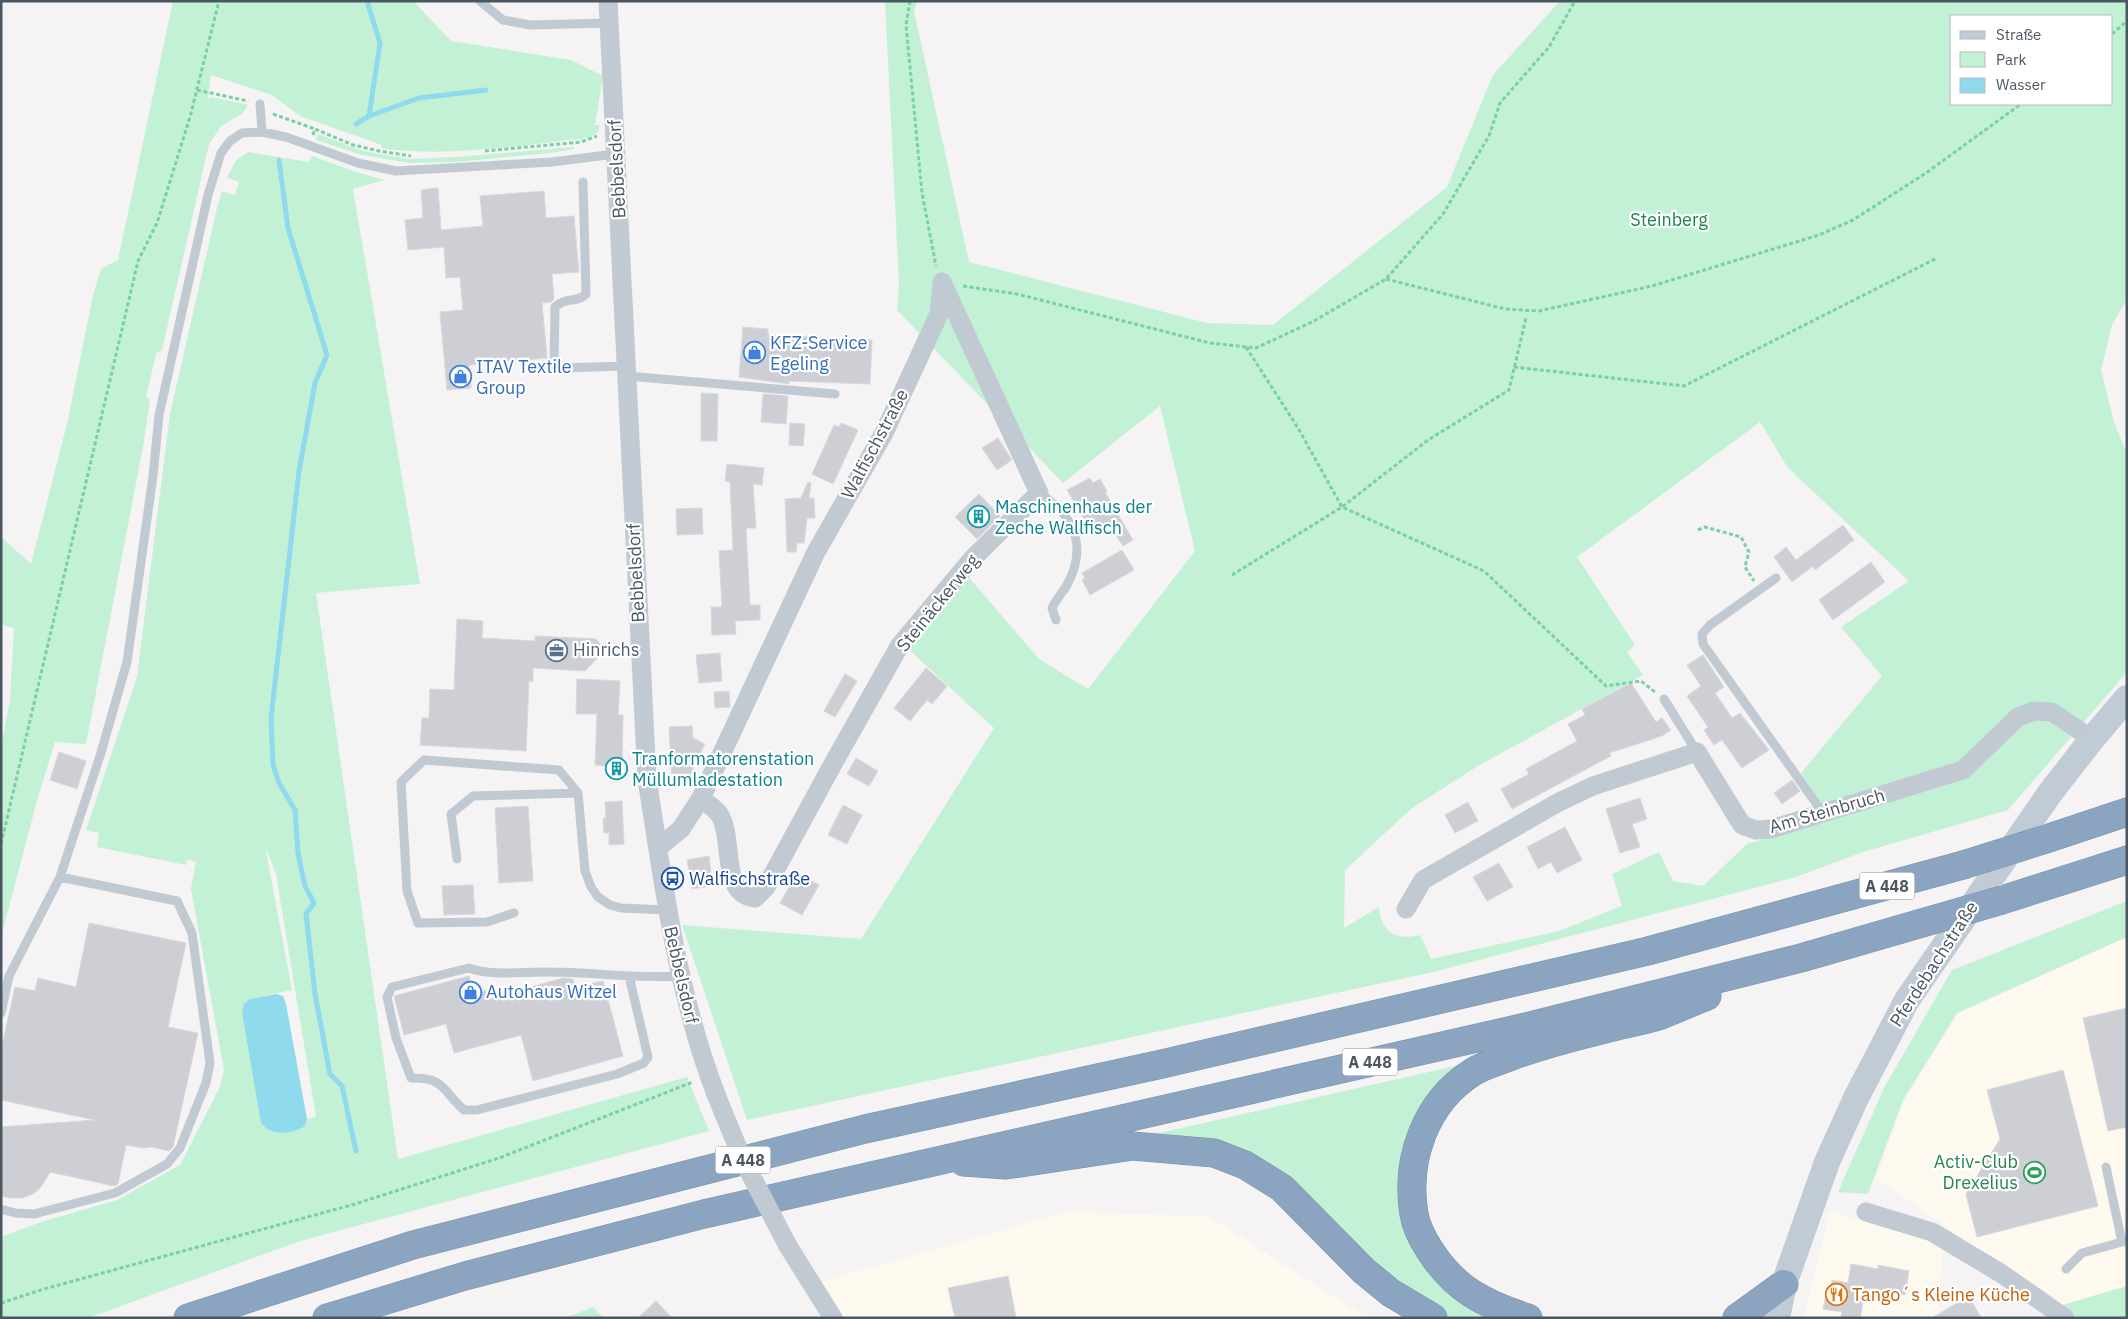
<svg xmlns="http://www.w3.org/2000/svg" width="2128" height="1319" font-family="'IBM Plex Sans',sans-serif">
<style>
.commercial{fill:#fdf9ef}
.green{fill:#c3f1d5;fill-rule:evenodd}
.water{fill:#90daee}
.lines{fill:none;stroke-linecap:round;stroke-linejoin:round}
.stream{stroke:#90daee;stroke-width:5}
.building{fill:#cdcfd5;stroke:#d7d9de}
.motorway-casing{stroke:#7690ad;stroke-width:29}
.path{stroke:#7ad0a6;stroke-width:3;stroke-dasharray:4 2.5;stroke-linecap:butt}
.service{stroke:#c1cad2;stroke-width:9}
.minor{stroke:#c1cad2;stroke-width:19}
.secondary{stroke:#c1cbd6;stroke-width:26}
.motorway{stroke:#8ba5c1;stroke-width:28}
.motorway-bridge-casing{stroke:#7690ad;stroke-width:29;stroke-linecap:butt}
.minor-bridge{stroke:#c1cad2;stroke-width:19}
.motorway-bridge{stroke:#8ba5c1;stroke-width:28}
.labels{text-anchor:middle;stroke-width:4.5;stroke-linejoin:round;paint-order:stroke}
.shield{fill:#fff;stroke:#808990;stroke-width:1}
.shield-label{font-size:16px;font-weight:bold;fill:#4a5661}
.street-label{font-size:18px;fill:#4a5661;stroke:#fff}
.park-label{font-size:18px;fill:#17864f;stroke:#fff}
.shop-label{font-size:18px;fill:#366cbe;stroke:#fff;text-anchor:start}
.culture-label{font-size:18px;fill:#0d838f;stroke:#fff;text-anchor:start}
.service-label{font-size:18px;fill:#4e5e75;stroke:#fff;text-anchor:start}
.transit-label{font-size:18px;fill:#164399;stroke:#fff;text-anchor:start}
.leisure-label{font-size:18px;fill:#27864d;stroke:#fff;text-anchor:end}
.food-label{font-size:18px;fill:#c56008;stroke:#fff;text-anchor:start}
</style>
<rect width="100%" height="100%" fill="#f5f3f3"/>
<path class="commercial" d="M2127 937V1286L2062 1305 1973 1246 1876 1178 1904 1102 1958 1014Z
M1066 1212 1209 1216 1321 1289 1368 1318H844L820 1282Z
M1834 1212 1943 1245 1937 1318H1804L1830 1214Z"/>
<path class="green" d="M173 1H413L451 41 571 60 603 76 595 125H600L598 132 588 138C522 145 447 158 381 148L382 145 300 116 272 95 211 75 208 99 211 97 248 105 242 114 221 126 209 144 162 350 156 354 146 397 150 400 143 447 86 744 55 742 38 797 1 937V747L10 700 14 628 1 625V537L31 564 67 424 93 295 101 269 118 260Z
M885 1H917L914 11 969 262 1207 323 1273 325 1447 187 1493 75 1560 1H2127V299L2112 325 2101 370 2114 422 2127 454V672L2008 810 1863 852 1796 877 1433 972 747 1120 682 925 861 939 994 728 906 647 966 574 1039 659 1088 689 1195 551 1160 406 1063 483 897 310 899 284ZM1952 16H2112V104H1952ZM1760 422 1788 468 1909 581 1841 627 1882 676 1801 773 1831 820 1747 844 1703 886 1673 881 1659 852 1612 874 1622 906 1559 931 1431 959 1420 935C1396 941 1381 932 1379 907L1344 928 1345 870 1412 808 1478 766 1643 675 1627 652 1635 645 1577 557Z
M318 134 363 151 410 159 455 157 574 147V149L550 153 456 162 410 163 362 155 316 140Z
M248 152 309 162 312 156 356 172 385 180 353 189 420 584 316 593 398 1159 687 1077 709 1131 297 1242 88 1318H1V1237L41 1222 117 1200 180 1165 220 1087 224 1070 191 889 196 861 187 860 186 865 97 847 99 833 86 830 137 677 170 414 217 208 222 191 235 195 239 182 227 178 236 160ZM265 846 276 874 316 1117 307 1119 305 1126 250 999 292 990Z
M2127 901V937L1957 1013 1903 1100 1868 1194 1838 1192 1885 1086 1952 970Z
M1468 1063 1443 1092 1409 1219 1508 1318H1450L1426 1306 1321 1216 1151 1135Z
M2127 1286V1318H2078L2062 1305Z
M593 1307 604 1318H565Z"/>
<path class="water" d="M276 994 283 996 286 1004 307 1119 305 1126C291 1135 271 1136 261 1123L242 1012 244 1004 250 999Z"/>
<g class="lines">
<path class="stream" d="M369 116 419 98 486 90
M356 124 369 116 380 43 367 1
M279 160 288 228 327 355 315 383 299 471 271 718 273 765 279 783 295 810 298 853 305 886 314 903 306 914 315 994 330 1074 342 1086 356 1151"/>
</g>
<path class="building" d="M438 188 441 230 483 226 480 196 544 191 546 218 574 216 579 272 552 274 554 299 551 302 542 303 547 358 469 365 471 388 447 390 440 312 463 310 460 277 446 278 444 247 408 250 405 220 423 218 421 190Z
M743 327 768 329V335L872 340 870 384 789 381V384L739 377Z
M701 393 718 394 717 441H701Z
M763 394 788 396 786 424 761 422Z
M790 423 805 424 803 446 789 445Z
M841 423 858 430 833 484 812 474 834 425 839 427Z
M998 438 1012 460 997 470 982 448Z
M727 464 764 468 762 485 753 484 756 528H746L750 605H760V620L735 621 736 634 712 635 711 607H722L719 551 733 550 730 482 725 481Z
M1090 478 1093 483 1100 479 1107 491 1105 492 1133 540 1123 546 1108 523 1092 532 1067 490Z
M808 482 811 483 809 498H814L815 518H807L804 543H797L796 552H787L785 499 800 498V500Z
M979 494 1000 516 977 539 955 517Z
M702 508 703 534 677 535 676 509Z
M1843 525 1854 540 1815 570 1813 566 1792 582 1774 557 1786 547 1796 560Z
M1122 550 1134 570 1090 595 1082 580 1085 578 1082 573Z
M1871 562 1885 582 1833 620 1819 600Z
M457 619 483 621 482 638 535 641V636L596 639 601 645 600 655 585 671 533 668V682L529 681 526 751 420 745 422 718H429L430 689 454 690Z
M720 653 722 681 699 683 696 655Z
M1703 655 1724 687 1715 693 1732 718 1740 713 1769 750 1742 768 1722 740 1714 745 1704 730 1708 727 1687 696 1701 686 1687 665Z
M926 668 947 686 932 704 927 700 910 721 894 708Z
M845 674 857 681 835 717 824 711Z
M577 679 620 681 618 715H623L622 773 609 774 608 766 595 765 597 714H576Z
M1631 683 1656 722 1662 718 1671 730 1662 736 1609 753 1611 756 1512 809 1501 789 1529 774 1526 769 1577 741 1568 724 1585 715 1582 709Z
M729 691 730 707 715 708 714 692Z
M692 726 693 738 705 744 685 786 672 784 669 727Z
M59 752 86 761 77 789 50 780Z
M856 758 878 771 869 786 847 774Z
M1792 780 1800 791 1782 804 1774 793Z
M1640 798 1647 819 1632 824 1640 847 1620 853 1606 809Z
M622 801 624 844 609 845V833H604L603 818H606L605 802Z
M1468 802 1478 821 1455 833 1445 815Z
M843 805 862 815 847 844 828 835Z
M528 806 533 881 499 883 495 808Z
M1565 827 1582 860 1557 873 1551 862 1538 869 1527 847Z
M709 856 711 873 706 874 710 886 692 889 687 860Z
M1499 863 1513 887 1487 901 1473 877Z
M797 873 819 885 802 915 780 903Z
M473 885 475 914 444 915 442 886Z
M89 923 186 943 168 1027 198 1033 173 1147 169 1151 151 1147 142 1148 126 1145 118 1184 114 1186 50 1172 41 1187 33 1194 22 1198H10L1 1196V1127L95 1120 1 1100V1050L15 987 35 991 38 978 76 987Z
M469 976 474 994 487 990 489 999 563 978 573 979 575 987 603 981 623 1056 533 1081 521 1035 454 1053 446 1024 404 1035 394 996Z
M2127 1008V1127L2108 1131 2083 1018Z
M2063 1070 2098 1206 1977 1237 1966 1194 2000 1139 1987 1090Z
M1851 1264 1878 1269V1265L1909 1271 1905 1295 1866 1288 1860 1318H1841L1842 1312 1823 1309 1828 1286 1831 1287 1832 1280 1848 1283Z
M1008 1276 1016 1318H955L948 1288Z
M1969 1296 1981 1318H1932Z
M656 1301 672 1318H638Z"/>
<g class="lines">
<defs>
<path id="motorway" d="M2046 839 2127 812
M2002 900 2127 860
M964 1162 1006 1165 1133 1146 1214 1153 1245 1165 1282 1188 1364 1271 1391 1293 1433 1318
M188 1318 413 1245 865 1129 1162 1064 1648 951 1963 865
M327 1318 465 1276 704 1214 1526 1027 1801 958 1922 923
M1528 1318C1484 1304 1454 1289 1429 1249 1422 1238 1416 1226 1414 1214 1405 1160 1425 1102 1473 1072 1484 1065 1499 1061 1512 1056 1546 1043 1581 1035 1617 1026 1632 1022 1647 1020 1661 1015 1677 1009 1692 1002 1707 996
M1737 1318 1784 1284"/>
</defs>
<use href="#motorway" class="motorway-casing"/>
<path class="path" d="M910 1 906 25 922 193 936 266
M2112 34 2127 21
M197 90 248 101
M273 114 315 129
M313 135 315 129 353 145 379 151 411 156
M485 151 581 142 597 136
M1386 279 1505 309 1539 311 1652 286 1819 235 1853 220 1926 173 2021 104
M963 286 1017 294 1210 343 1256 348 1314 321 1386 279 1443 214 1489 136 1500 103 1549 47 1575 1
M1246 347 1298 428 1342 507 1484 571 1606 686 1641 681 1655 692
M1514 367 1684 386 1937 258
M1698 530 1705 527 1741 537 1749 552 1745 567 1754 581
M1232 575 1342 507 1428 440 1509 390 1526 318
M1 844 138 261 157 223 190 117 219 1
M1 1303 44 1289 355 1204 499 1158 693 1082"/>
<path class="service" d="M480 1 503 20 530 25 609 23
M260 104 262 132
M583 182 586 294C576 304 566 296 555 307L554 363 561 368 627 366
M627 376 835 394
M1039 493C1074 515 1088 546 1067 585 1062 593 1056 600 1052 608L1056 620
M1776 578 1710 625 1702 634 1703 644 1823 813
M1664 699 1697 752
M457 859 451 814 473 796 578 793
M514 913 487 922 418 923 407 891 401 782 424 760 559 770 578 793 585 871 591 887 598 897 610 905 621 908 667 910
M629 976 648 1057 644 1063 617 1074 477 1110H464C442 1091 445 1077 411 1078L396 1038 387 997 392 987 469 968C494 977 523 971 549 972 593 972 636 979 680 976
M1 1013 9 976 60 877 100 756 127 662 153 476 159 415 208 195 221 153 230 141 242 133 262 132 286 137 358 163 396 171 552 162 615 154
M2106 1167 2122 1242 2127 1241
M1 1209 15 1213 34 1214 115 1193 167 1164 180 1148 206 1083 210 1063 192 933 177 901 60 877
M2066 1269 2082 1253 2122 1242"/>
<path class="minor" d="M608 1 647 779C664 887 677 994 717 1097
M701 798C706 803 715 808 719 814 735 838 719 894 755 898L766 887 834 762 900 645 972 559 1039 493 942 282
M658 848 681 829 701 798 816 552 884 433 939 314 942 285
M1406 909 1423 880 1559 802 1593 786 1697 752 1742 825 1756 830 1771 829 1963 770 2018 717 2034 711 2052 712 2092 739
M1866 1212 1932 1232 2002 1274 2065 1318
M788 1246 833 1318"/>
<path class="secondary" d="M1777 1318 1784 1284 1827 1162 1856 1098 1907 1000 2050 793 2092 739 2127 698"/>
<use href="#motorway" class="motorway"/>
<defs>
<path id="motorway-bridge" d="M1963 865 2046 839
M1922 923 2002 900"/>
</defs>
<use href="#motorway-bridge" class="motorway-bridge-casing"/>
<path class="minor-bridge" d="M717 1097 742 1158 788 1246"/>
<use href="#motorway-bridge" class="motorway-bridge"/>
</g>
<defs>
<symbol id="shop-ring" viewBox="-11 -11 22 22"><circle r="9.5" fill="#fff" stroke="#3f7fe0" stroke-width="1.5"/><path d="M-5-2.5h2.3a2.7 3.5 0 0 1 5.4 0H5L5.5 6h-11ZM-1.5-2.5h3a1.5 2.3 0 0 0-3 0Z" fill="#3f7fe0"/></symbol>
<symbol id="building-ring" viewBox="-11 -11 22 22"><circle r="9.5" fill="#fff" stroke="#0f9aa8" stroke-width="1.5"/><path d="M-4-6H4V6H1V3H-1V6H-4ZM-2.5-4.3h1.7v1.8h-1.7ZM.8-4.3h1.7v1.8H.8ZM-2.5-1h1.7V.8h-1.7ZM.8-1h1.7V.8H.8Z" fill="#0f9aa8"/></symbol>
<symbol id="office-ring" viewBox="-11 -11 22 22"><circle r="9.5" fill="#fff" stroke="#5c6f8a" stroke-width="1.5"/><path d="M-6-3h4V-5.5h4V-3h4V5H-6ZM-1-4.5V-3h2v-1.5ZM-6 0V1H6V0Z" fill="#5c6f8a"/></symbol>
<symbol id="bus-ring" viewBox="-11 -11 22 22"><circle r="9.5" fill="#fff" stroke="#1a4fb4" stroke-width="1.5"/><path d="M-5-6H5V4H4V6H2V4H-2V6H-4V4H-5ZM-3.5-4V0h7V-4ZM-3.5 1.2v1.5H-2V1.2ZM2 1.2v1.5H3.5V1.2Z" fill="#1a4fb4"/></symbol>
<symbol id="stadium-ring" viewBox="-11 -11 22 22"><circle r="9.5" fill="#fff" stroke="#2e9e5b" stroke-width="1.5"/><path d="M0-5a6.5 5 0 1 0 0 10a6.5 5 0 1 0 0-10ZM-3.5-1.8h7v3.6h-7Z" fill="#2e9e5b"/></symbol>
<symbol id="restaurant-ring" viewBox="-11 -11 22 22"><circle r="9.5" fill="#fff" stroke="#e8710a" stroke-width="1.5"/><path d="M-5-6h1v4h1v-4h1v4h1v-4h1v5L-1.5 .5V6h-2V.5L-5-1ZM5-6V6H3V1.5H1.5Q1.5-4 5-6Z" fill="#e8710a"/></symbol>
</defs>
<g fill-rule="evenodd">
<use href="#shop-ring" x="742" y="340" width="25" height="25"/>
<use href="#shop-ring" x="448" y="364" width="25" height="25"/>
<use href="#building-ring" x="966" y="504" width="25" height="25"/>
<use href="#office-ring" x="544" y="638" width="25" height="25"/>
<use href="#building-ring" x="604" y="756" width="25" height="25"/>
<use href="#bus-ring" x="660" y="866" width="25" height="25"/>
<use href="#shop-ring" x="458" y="980" width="25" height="25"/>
<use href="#stadium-ring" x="2022" y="1160" width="25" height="25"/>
<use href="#restaurant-ring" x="1824" y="1282" width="25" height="25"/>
</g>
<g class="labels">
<g class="shield">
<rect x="1859.5" y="872.5" width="55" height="27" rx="4"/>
<rect x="1342.5" y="1048.5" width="55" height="27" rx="4"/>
<rect x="715.5" y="1146.5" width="55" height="27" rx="4"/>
</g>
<g class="shield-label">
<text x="1887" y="892">A 448</text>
<text x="1370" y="1068">A 448</text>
<text x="743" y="1166">A 448</text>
</g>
<g class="street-label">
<text transform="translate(617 169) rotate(-93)" y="6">Bebbelsdorf</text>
<text transform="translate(875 444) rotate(-62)" y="6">Walfischstraße</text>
<text transform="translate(636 573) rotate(-93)" y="6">Bebbelsdorf</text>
<text transform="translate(938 603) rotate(-51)" y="6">Steinäckerweg</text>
<text transform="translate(1827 811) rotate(-16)" y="6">Am Steinbruch</text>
<text transform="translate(1934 964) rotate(-57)" y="6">Pferdebachstraße</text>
<text transform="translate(681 975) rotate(77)" y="6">Bebbelsdorf</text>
</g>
<g class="park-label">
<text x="1669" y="226">Steinberg</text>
</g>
<g class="shop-label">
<text x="770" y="349">KFZ-Service<tspan x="770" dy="21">Egeling</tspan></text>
<text x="476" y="373">ITAV Textile<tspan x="476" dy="21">Group</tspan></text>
<text x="486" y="998">Autohaus Witzel</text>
</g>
<g class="culture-label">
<text x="995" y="513">Maschinenhaus der<tspan x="995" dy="21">Zeche Wallfisch</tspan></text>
<text x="632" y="765">Tranformatorenstation<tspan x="632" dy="21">Müllumladestation</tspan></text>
</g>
<g class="service-label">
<text x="573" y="656">Hinrichs</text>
</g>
<g class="transit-label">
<text x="689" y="885">Walfischstraße</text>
</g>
<g class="leisure-label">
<text x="2018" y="1168">Activ-Club<tspan x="2018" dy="21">Drexelius</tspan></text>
</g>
<g class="food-label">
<text x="1852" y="1301">Tango´s Kleine Küche</text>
</g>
</g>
<rect width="2128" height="1319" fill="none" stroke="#4a5661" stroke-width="5"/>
<rect x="1950" y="15" width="162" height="90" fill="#ffffff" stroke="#b7bbc0"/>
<rect x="1960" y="31" width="25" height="8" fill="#c1cbd6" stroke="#b7bbc0"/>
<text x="1996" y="40" font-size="15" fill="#4a5661">Straße</text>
<rect x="1960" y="52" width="25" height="15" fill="#c3f1d5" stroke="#b7bbc0"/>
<text x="1996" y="65" font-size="15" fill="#4a5661">Park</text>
<rect x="1960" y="78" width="25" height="15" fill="#90daee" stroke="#b7bbc0"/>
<text x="1996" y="90" font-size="15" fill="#4a5661">Wasser</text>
</svg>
